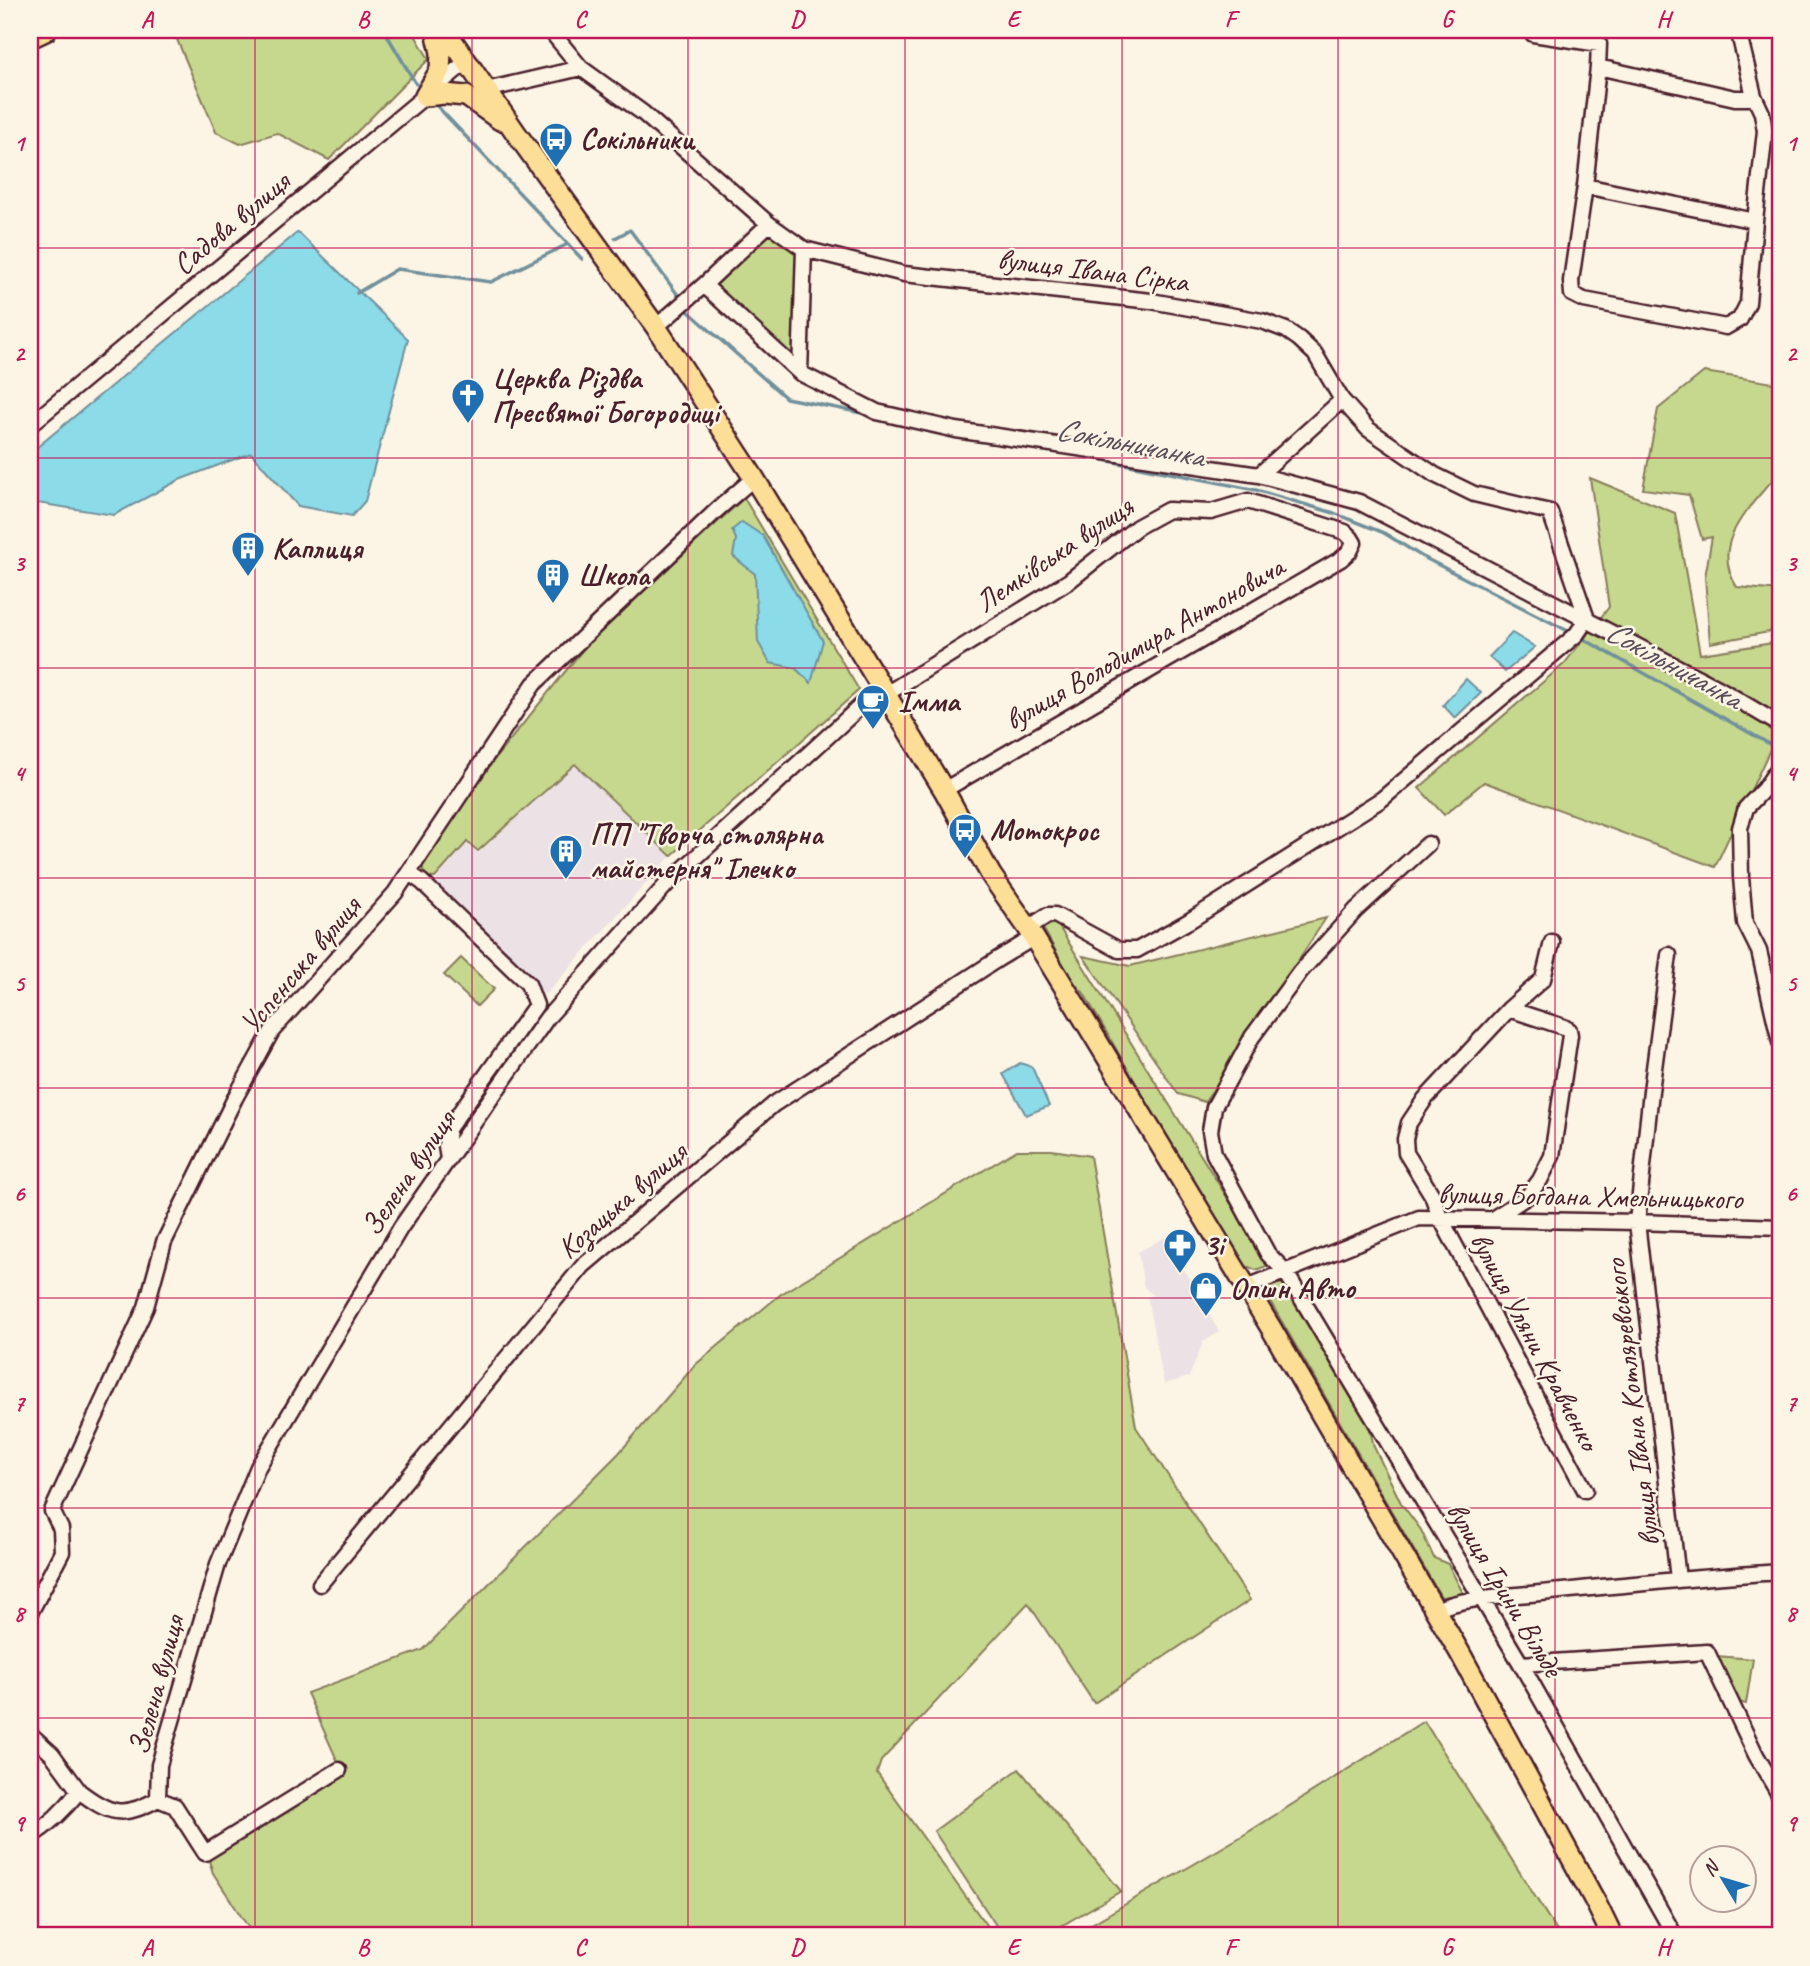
<svg xmlns="http://www.w3.org/2000/svg" width="1810" height="1966" font-family="Caveat,sans-serif">
<style>
.built{fill:#ece1e4}
.green{fill:#c6d88d;stroke:#887c5c;stroke-width:2}
.water{fill:#8bdbe8;stroke:#71909c;stroke-width:2}
.lines{fill:none;stroke-linecap:round;stroke-linejoin:round}
.stream{stroke:#71909c;stroke-width:3.5}
.minor-casing{stroke:#4a1f2b;stroke-width:19}
.major-casing{stroke:#4a1f2b;stroke-width:24}
.highway-casing{stroke:#4a1f2b;stroke-width:26}
.minor{stroke:#fcf5e5;stroke-width:14}
.major{stroke:#fdde96;stroke-width:19}
.highway{stroke:#fdde96;stroke-width:21}
.grid{fill:none;stroke:#c2185b;stroke-width:2;stroke-opacity:0.55}
.labels{text-anchor:middle;stroke-width:5;stroke-linejoin:round;paint-order:stroke}
.poi-label{font-size:30px;font-weight:bold;fill:#4a1f2b;stroke:#fcf5e5;text-anchor:start}
.street-label{font-size:30px;fill:#4a1f2b;stroke:#fcf5e5}
.water-label{font-size:32px;font-style:italic;fill:#5a4e5a;stroke:#fcf5e5}
.neatline{fill:none;stroke:#c2185b;stroke-width:2.5}
.grid-label{font-size:23px;text-anchor:middle;font-weight:bold;fill:#c2185b}
</style>
<rect width="100%" height="100%" fill="#fcf5e5"/>
<filter id="ink" filterUnits="userSpaceOnUse"><feTurbulence type="fractalNoise" baseFrequency=".0143" numOctaves="2"/><feDisplacementMap in="SourceGraphic" scale="14" xChannelSelector="R" yChannelSelector="G"/><feConvolveMatrix kernelMatrix="1 2 1 2 8 2 1 2 1" color-interpolation-filters="sRGB"/></filter>
<g filter="url(#ink)">
<path class="built" d="M575 765 670 857 545 995 437 896V878L467 844 478 853Z
M1166 1237 1219 1332 1203 1342 1189 1377 1164 1384 1147 1297 1153 1295 1144 1287 1138 1252Z"/>
<path class="green" d="M173 30H412L429 59 329 160 277 133 240 144 216 132Z
M776 233 799 248 798 361 714 294 713 278 763 235Z
M1704 372 1780 384V471C1754 504 1707 541 1737 587L1780 591V630L1710 643 1705 577 1712 537 1702 539 1689 495 1643 489 1658 409Z
M1590 478 1675 513 1700 654 1780 642V728L1715 867 1484 782 1444 815 1419 788 1564 664 1609 607Z
M744 498 859 690 671 856 575 764 478 851 467 842 435 878C426 878 421 871 423 862L485 771 593 637Z
M1326 918 1205 1102 1178 1094 1083 956 1130 966Z
M1056 922 1269 1265 1256 1270 1241 1264 1083 992 1074 984 1043 928Z
M461 958 494 989 477 1006 444 975Z
M1017 1150H1052L1090 1156 1136 1427 1250 1600 1094 1703 1028 1603 881 1761 877 1773 994 1936H254L213 1873 207 1854 342 1771 307 1693 423 1650 619 1453 695 1365 781 1294Z
M1271 1283 1285 1284 1369 1425 1374 1447 1401 1503 1421 1530 1434 1558 1448 1564 1464 1595 1441 1597 1263 1289Z
M1716 1656 1753 1659 1746 1704 1735 1701Z
M1424 1721 1560 1936H1071L1242 1836Z
M1019 1769 1121 1891 1044 1936H1003L934 1831Z"/>
<path class="water" d="M298 232 408 339 365 501 352 516 298 506 251 453 179 480 114 515 30 502V453Z
M742 522 763 536 823 641 811 683 795 668 770 663 758 642 755 574 733 556 736 539 732 530Z
M1512 633 1535 647 1505 672 1489 657Z
M1466 679 1481 693 1455 718 1443 705Z
M1020 1063 1032 1067 1049 1106 1026 1115 1003 1074Z"/>
<g class="lines">
<path class="stream" d="M384 30 416 84
M436 105 582 259
M615 238 630 230 678 295
M357 293 397 269 491 282 568 244
M687 310 786 398 867 414
M1084 456 1256 490 1334 513 1384 533 1421 556 1570 632
M1582 638 1780 750"/>
<defs>
<path id="minor" d="M550 30 581 68 643 113 769 224 804 249 904 274 1151 301 1262 321 1286 330 1299 339 1315 354 1342 400 1368 429 1435 475 1474 494 1550 512 1587 619
M1533 34 1599 44 1598 67 1735 98H1748L1754 96
M1598 67 1585 186 1571 281 1572 294 1584 300 1726 327 1740 319 1748 303 1755 221
M486 90 581 68
M1585 186 1755 221 1765 131 1762 113 1754 96 1738 30
M704 285 800 373 877 412 956 430 1259 475 1359 502 1718 688 1780 725
M656 327 704 285 769 224
M800 373 804 249
M30 425 467 61
M1259 475 1342 400
M886 694 1069 581 1137 527 1168 510 1211 512 1248 501 1345 532 1351 538 1354 543 1350 551 1341 559 944 790
M1780 766 1764 789 1746 808 1740 828 1741 877 1745 923 1759 951 1780 1042
M1428 844 1356 910 1300 972 1252 1037 1214 1107 1210 1131 1214 1154 1268 1254 1285 1271 1521 1664 1675 1936
M409 873 422 882 528 984 536 1005 448 1129 446 1146 448 1159
M1028 928 1048 915H1055L1119 950H1137L1189 921 1382 799 1576 635 1587 619
M1552 942 1543 979 1509 1009 1425 1099 1409 1123 1405 1139 1406 1153 1432 1195 1440 1217 1585 1490
M1669 955 1651 1091 1637 1222 1678 1579
M1494 1218 1528 1196 1540 1180 1552 1156 1570 1035 1569 1030 1564 1027 1509 1009
M1244 1285H1252L1419 1218 1637 1222 1780 1227
M320 1584 583 1266 774 1104 998 959 1033 938
M1436 1610C1461 1597 1512 1596 1541 1593 1621 1585 1700 1577 1780 1572
M30 1613 62 1552 61 1529 52 1511 146 1307 164 1242 235 1098 272 1031 395 893 534 684 718 509 754 478
M1521 1664 1707 1652 1756 1755 1780 1796
M30 1734 52 1754 79 1791
M158 1799 159 1765 218 1564 258 1467 401 1227 547 1018 667 884 875 693 880 685
M158 1799 175 1806 205 1853 339 1770
M30 1837C49 1825 65 1809 79 1791 109 1814 123 1819 158 1799"/>
<path id="major" d="M445 30 516 133 656 327 754 478 944 790 991 875 1028 928 1076 1006 1271 1328 1460 1653 1596 1903 1612 1936
M425 96 444 94 466 96 500 120
M425 96 440 70 441 53 436 30"/>
<path id="highway" d="M30 37 45 30"/>
</defs>
<use href="#minor" class="minor-casing"/>
<use href="#major" class="major-casing"/>
<use href="#highway" class="highway-casing"/>
<use href="#minor" class="minor"/>
<use href="#major" class="major"/>
<use href="#highway" class="highway"/>
</g>
</g>
<path class="grid" d="M255 30V1936M472 30V1936M688 30V1936M905 30V1936M1122 30V1936M1338 30V1936M1555 30V1936M30 248H1780M30 458H1780M30 668H1780M30 878H1780M30 1088H1780M30 1298H1780M30 1508H1780M30 1718H1780"/>
<defs>
<symbol id="bus-pin" viewBox="-11 -11 22 30"><path d="M0 17L-7.5 6A9.5 9.5 0 1 1 7.5 6Z" fill="#1f6fb2" stroke="#fcf5e5"/><path d="M-5-6H5V4H4V6H2V4H-2V6H-4V4H-5ZM-3.5-4V0h7V-4ZM-3.5 1.2v1.5H-2V1.2ZM2 1.2v1.5H3.5V1.2Z" fill="#fff"/></symbol>
<symbol id="church-pin" viewBox="-11 -11 22 30"><path d="M0 17L-7.5 6A9.5 9.5 0 1 1 7.5 6Z" fill="#1f6fb2" stroke="#fcf5e5"/><path d="M-1.2-6h2.4v3.5h3.3v2.4h-3.3V6h-2.4V-.1h-3.3v-2.4h3.3Z" fill="#fff"/></symbol>
<symbol id="building-pin" viewBox="-11 -11 22 30"><path d="M0 17L-7.5 6A9.5 9.5 0 1 1 7.5 6Z" fill="#1f6fb2" stroke="#fcf5e5"/><path d="M-4-6H4V6H1V3H-1V6H-4ZM-2.5-4.3h1.7v1.8h-1.7ZM.8-4.3h1.7v1.8H.8ZM-2.5-1h1.7V.8h-1.7ZM.8-1h1.7V.8H.8Z" fill="#fff"/></symbol>
<symbol id="cafe-pin" viewBox="-11 -11 22 30"><path d="M0 17L-7.5 6A9.5 9.5 0 1 1 7.5 6Z" fill="#1f6fb2" stroke="#fcf5e5"/><path d="M-5.5-4.5H6V0H3Q3 3.5 0 3.5H-2.5Q-5.5 3.5-5.5 0ZM3-3.2v2h1.7v-2ZM-6 4.5H4V6H-6Z" fill="#fff"/></symbol>
<symbol id="pharmacy-pin" viewBox="-11 -11 22 30"><path d="M0 17L-7.5 6A9.5 9.5 0 1 1 7.5 6Z" fill="#1f6fb2" stroke="#fcf5e5"/><path d="M-2-6h4v4h4v4h-4v4h-4v-4h-4v-4h4Z" fill="#fff"/></symbol>
<symbol id="shop-pin" viewBox="-11 -11 22 30"><path d="M0 17L-7.5 6A9.5 9.5 0 1 1 7.5 6Z" fill="#1f6fb2" stroke="#fcf5e5"/><path d="M-5-2.5h2.3a2.7 3.5 0 0 1 5.4 0H5L5.5 6h-11ZM-1.5-2.5h3a1.5 2.3 0 0 0-3 0Z" fill="#fff"/></symbol>
</defs>
<g fill-rule="evenodd">
<use href="#bus-pin" x="537" y="120" width="38" height="52"/>
<use href="#church-pin" x="449" y="376" width="38" height="52"/>
<use href="#building-pin" x="229" y="529" width="38" height="52"/>
<use href="#building-pin" x="534" y="556" width="38" height="52"/>
<use href="#cafe-pin" x="854" y="682" width="38" height="52"/>
<use href="#bus-pin" x="946" y="811" width="38" height="52"/>
<use href="#building-pin" x="547" y="832" width="38" height="52"/>
<use href="#pharmacy-pin" x="1161" y="1226" width="38" height="52"/>
<use href="#shop-pin" x="1187" y="1269" width="38" height="52"/>
</g>
<g class="labels">
<g class="poi-label">
<text x="580" y="149">Сокільники</text>
<text x="492" y="388">Церква Різдва<tspan x="492" dy="34">Пресвятої Богородиці</tspan></text>
<text x="272" y="558">Каплиця</text>
<text x="578" y="585">Школа</text>
<text x="898" y="711">Імма</text>
<text x="990" y="840">Мотокрос</text>
<text x="590" y="844">ПП "Творча столярна<tspan x="590" dy="34">майстерня" Ілечко</tspan></text>
<text x="1204" y="1255">3і</text>
<text x="1230" y="1298">Опшн Авто</text>
</g>
<g class="street-label">
<text transform="translate(231 223) rotate(-40)" y="10">Садова вулиця</text>
<text transform="translate(1093 270) rotate(7)" y="10">вулиця Івана Сірка</text>
<text transform="translate(1054 554) rotate(-34)" y="10">Лемківська вулиця</text>
<text transform="translate(1144 643) rotate(-30)" y="10">вулиця Володимира Антоновича</text>
<text transform="translate(300 965) rotate(-50)" y="10">Успенська вулиця</text>
<text transform="translate(408 1173) rotate(-56)" y="10">Зелена вулиця</text>
<text transform="translate(1590 1196) rotate(1)" y="10">вулиця Богдана Хмельницького</text>
<text transform="translate(622 1200) rotate(-41)" y="10">Козацька вулиця</text>
<text transform="translate(1535 1341) rotate(62)" y="10">вулиця Уляни Кравченко</text>
<text transform="translate(1632 1403) rotate(-97)" y="10">вулиця Івана Котляревського</text>
<text transform="translate(1505 1589) rotate(59)" y="10">вулиця Ірини Вільде</text>
<text transform="translate(156 1685) rotate(-75)" y="10">Зелена вулиця</text>
</g>
<g class="water-label">
<text transform="translate(1130 442) rotate(11)" y="11">Сокільничанка</text>
<text transform="translate(1674 664) rotate(29)" y="11">Сокільничанка</text>
</g>
</g>
<rect width="1810" height="1966" fill="none" stroke="#fcf5e5" stroke-width="77"/>
<g transform="translate(1723 1879) rotate(308)"><circle r="33" fill="#fcf5e5" stroke="#b59f9b" stroke-width="2"/>
<path d="M0-5L12 26L0 18L-12 26Z" fill="#1f6fb2"/>
<text y="-10" font-size="19" font-weight="bold" text-anchor="middle" fill="#4a1f2b">N</text>
</g>
<rect x="38" y="38" width="1734" height="1889" class="neatline"/>
<g class="grid-label">
<text x="147" y="27">A</text>
<text x="363" y="27">B</text>
<text x="580" y="27">C</text>
<text x="797" y="27">D</text>
<text x="1013" y="27">E</text>
<text x="1230" y="27">F</text>
<text x="1447" y="27">G</text>
<text x="1663" y="27">H</text>
<text x="19" y="151">1</text>
<text x="1791" y="151">1</text>
<text x="19" y="361">2</text>
<text x="1791" y="361">2</text>
<text x="19" y="571">3</text>
<text x="1791" y="571">3</text>
<text x="19" y="781">4</text>
<text x="1791" y="781">4</text>
<text x="19" y="991">5</text>
<text x="1791" y="991">5</text>
<text x="19" y="1201">6</text>
<text x="1791" y="1201">6</text>
<text x="19" y="1411">7</text>
<text x="1791" y="1411">7</text>
<text x="19" y="1621">8</text>
<text x="1791" y="1621">8</text>
<text x="19" y="1831">9</text>
<text x="1791" y="1831">9</text>
<text x="147" y="1955">A</text>
<text x="363" y="1955">B</text>
<text x="580" y="1955">C</text>
<text x="797" y="1955">D</text>
<text x="1013" y="1955">E</text>
<text x="1230" y="1955">F</text>
<text x="1447" y="1955">G</text>
<text x="1663" y="1955">H</text>
</g>
</svg>
